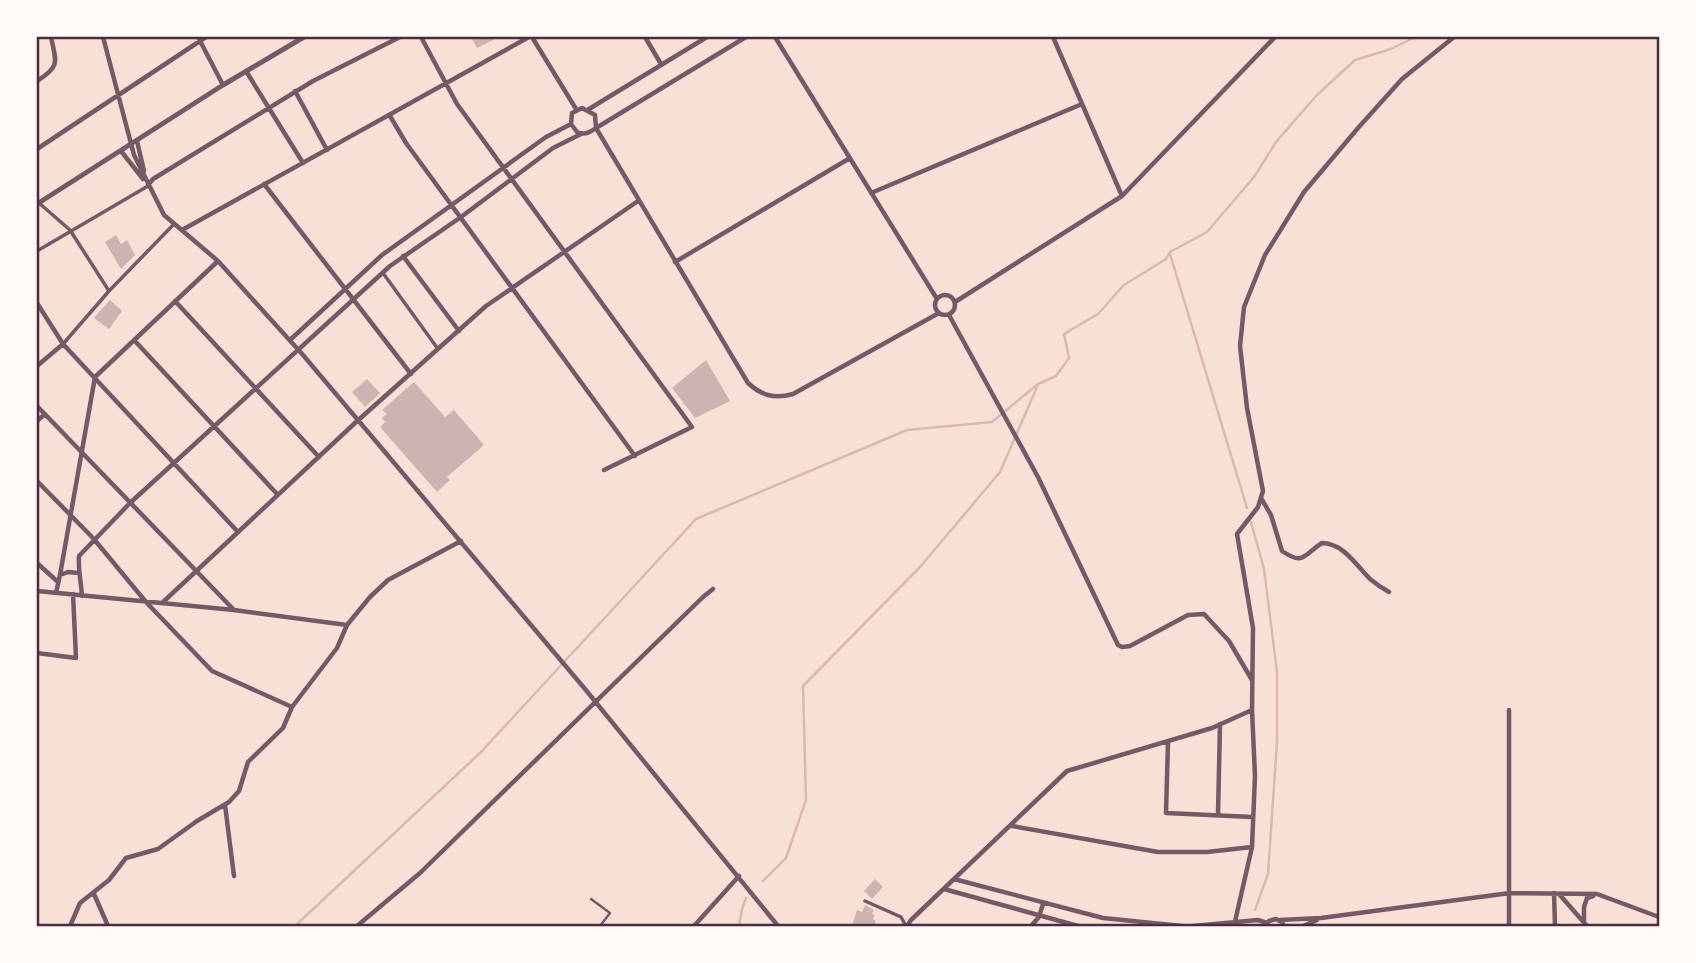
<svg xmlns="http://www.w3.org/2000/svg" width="1696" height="963" font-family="Commissioner,sans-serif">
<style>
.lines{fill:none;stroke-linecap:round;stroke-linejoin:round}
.stream{stroke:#dcb8b0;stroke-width:2.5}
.building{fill:#ccb4b1}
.service{stroke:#755966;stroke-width:2.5}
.pedestrian{stroke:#755966;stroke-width:3.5}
.minor{stroke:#755966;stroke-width:4.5}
.tertiary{stroke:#755966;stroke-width:5}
.neatline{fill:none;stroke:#4a2c40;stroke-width:2.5}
</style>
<rect width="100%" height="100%" fill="#f7e1d7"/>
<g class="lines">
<path class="stream" d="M1170 254 1247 508
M1251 522 1264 569 1277 672V742L1268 874 1255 910
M763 881 786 858 806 800 803 686 920 567 1000 472 1037 387
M295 926 481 752 696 519 907 430 992 422 1038 384 1056 376 1069 358 1064 334 1098 314 1124 285 1166 259 1170 252 1207 232 1254 177 1276 142 1316 96 1355 60 1391 49 1415 37
M739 926 742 909 746 898"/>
</g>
<path class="building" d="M471 37H499L477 48Z
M116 235 121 244 127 240 135 255 121 269 105 242Z
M110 300 122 311 109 329 94 318Z
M706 360 730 401 695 418 672 388Z
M367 379 380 393 365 407 352 392Z
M414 382 445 417 454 410 484 445 447 477 450 480 437 492 380 427 385 422 382 418 387 414 382 410Z
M875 879 883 887 872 899 864 891Z
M865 905 874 910 872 914 875 915 873 919 876 921 874 926H852L857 910 862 912Z"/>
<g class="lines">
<path class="service" d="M591 899 610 913 600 926"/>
<path class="pedestrian" d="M39 203 70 230 109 291
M37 251 148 186
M383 273 438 349
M63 344 109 291 174 224
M865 901 901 917 906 926"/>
<path class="minor" d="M103 37 134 155 164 215 218 261 303 355 585 689 778 926
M198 37 223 85
M421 37 457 104 692 427 604 470
M532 37 576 109
M645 37 661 64
M746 37 596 128C589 133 585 135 577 132L571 124 572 113 582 108 595 115 596 128 748 383C762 396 775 399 793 394L939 313
M775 37 937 299
M1053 37 1122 196
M246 71 303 163
M37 81C61 66 56 62 51 37
M295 91 327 150
M589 109 707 37
M390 116 406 143 635 456
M137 141 144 171
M37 149 206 37
M121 151 143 179
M264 184 411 374
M148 185 153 179 313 81 400 37
M871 193 1082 104
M182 230 529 37
M403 256 459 331
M675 262 850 158
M935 305a10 10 0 1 1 20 0a10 10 0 1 1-20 0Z
M175 301 319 457
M955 302 1122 196 1275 37
M37 303 63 344 238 532
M949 315 1038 477 1118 645 1122 647 1130 646 1188 615 1204 614 1229 641 1252 680
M134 340 278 495
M290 340 382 255 546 137 571 124
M37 366 63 344
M37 406 234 610
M37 421 45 414
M37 481 93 538 146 602 212 671 292 707
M1261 498 1271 515 1282 551C1304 566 1303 555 1322 543 1343 543 1356 565 1370 579 1376 584 1382 588 1389 592
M37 563 58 582
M60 575 95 377 218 261
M37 591 234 610 347 625
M56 593 60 575 68 572 78 573
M82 596C81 581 78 570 79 556L130 503 390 266 461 217 553 148 581 134
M162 603 355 423 486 306 638 201
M37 653 76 658 73 594
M1509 710V926
M1168 742 1166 813 1252 817
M225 805 234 876
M1218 815 1220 724
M1012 826 1158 852H1207L1252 847
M954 879 1103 918 1182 926
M944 889 1078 926
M1554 893 1555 926
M94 894 108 926
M1559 894 1587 926
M1280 920 1321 918 1510 893 1597 894 1659 917
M1584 921V907L1587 898 1593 896
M70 926 80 903 109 880 126 858 158 849 197 821 229 802 239 791 248 762 283 728 292 707 337 648 347 625 370 597 388 580 461 541
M357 926 420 873 703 597 713 589
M694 926 739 876
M907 926 911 920 1067 771 1212 728 1252 710
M1031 926 1039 917 1043 904
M1193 926 1258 920 1267 923
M1234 926 1252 847 1255 776 1252 710 1253 628 1237 534 1258 507 1263 491 1247 408 1240 346 1244 307 1265 255 1304 192 1358 128 1402 79 1454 37
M1265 926 1269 921 1276 919 1282 922 1284 926
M1303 926 1317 920"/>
<path class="tertiary" d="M37 204 223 85 304 37"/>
</g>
<rect width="1696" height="963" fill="none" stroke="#fffaf5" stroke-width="77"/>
<rect x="38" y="38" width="1620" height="887" class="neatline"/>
</svg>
